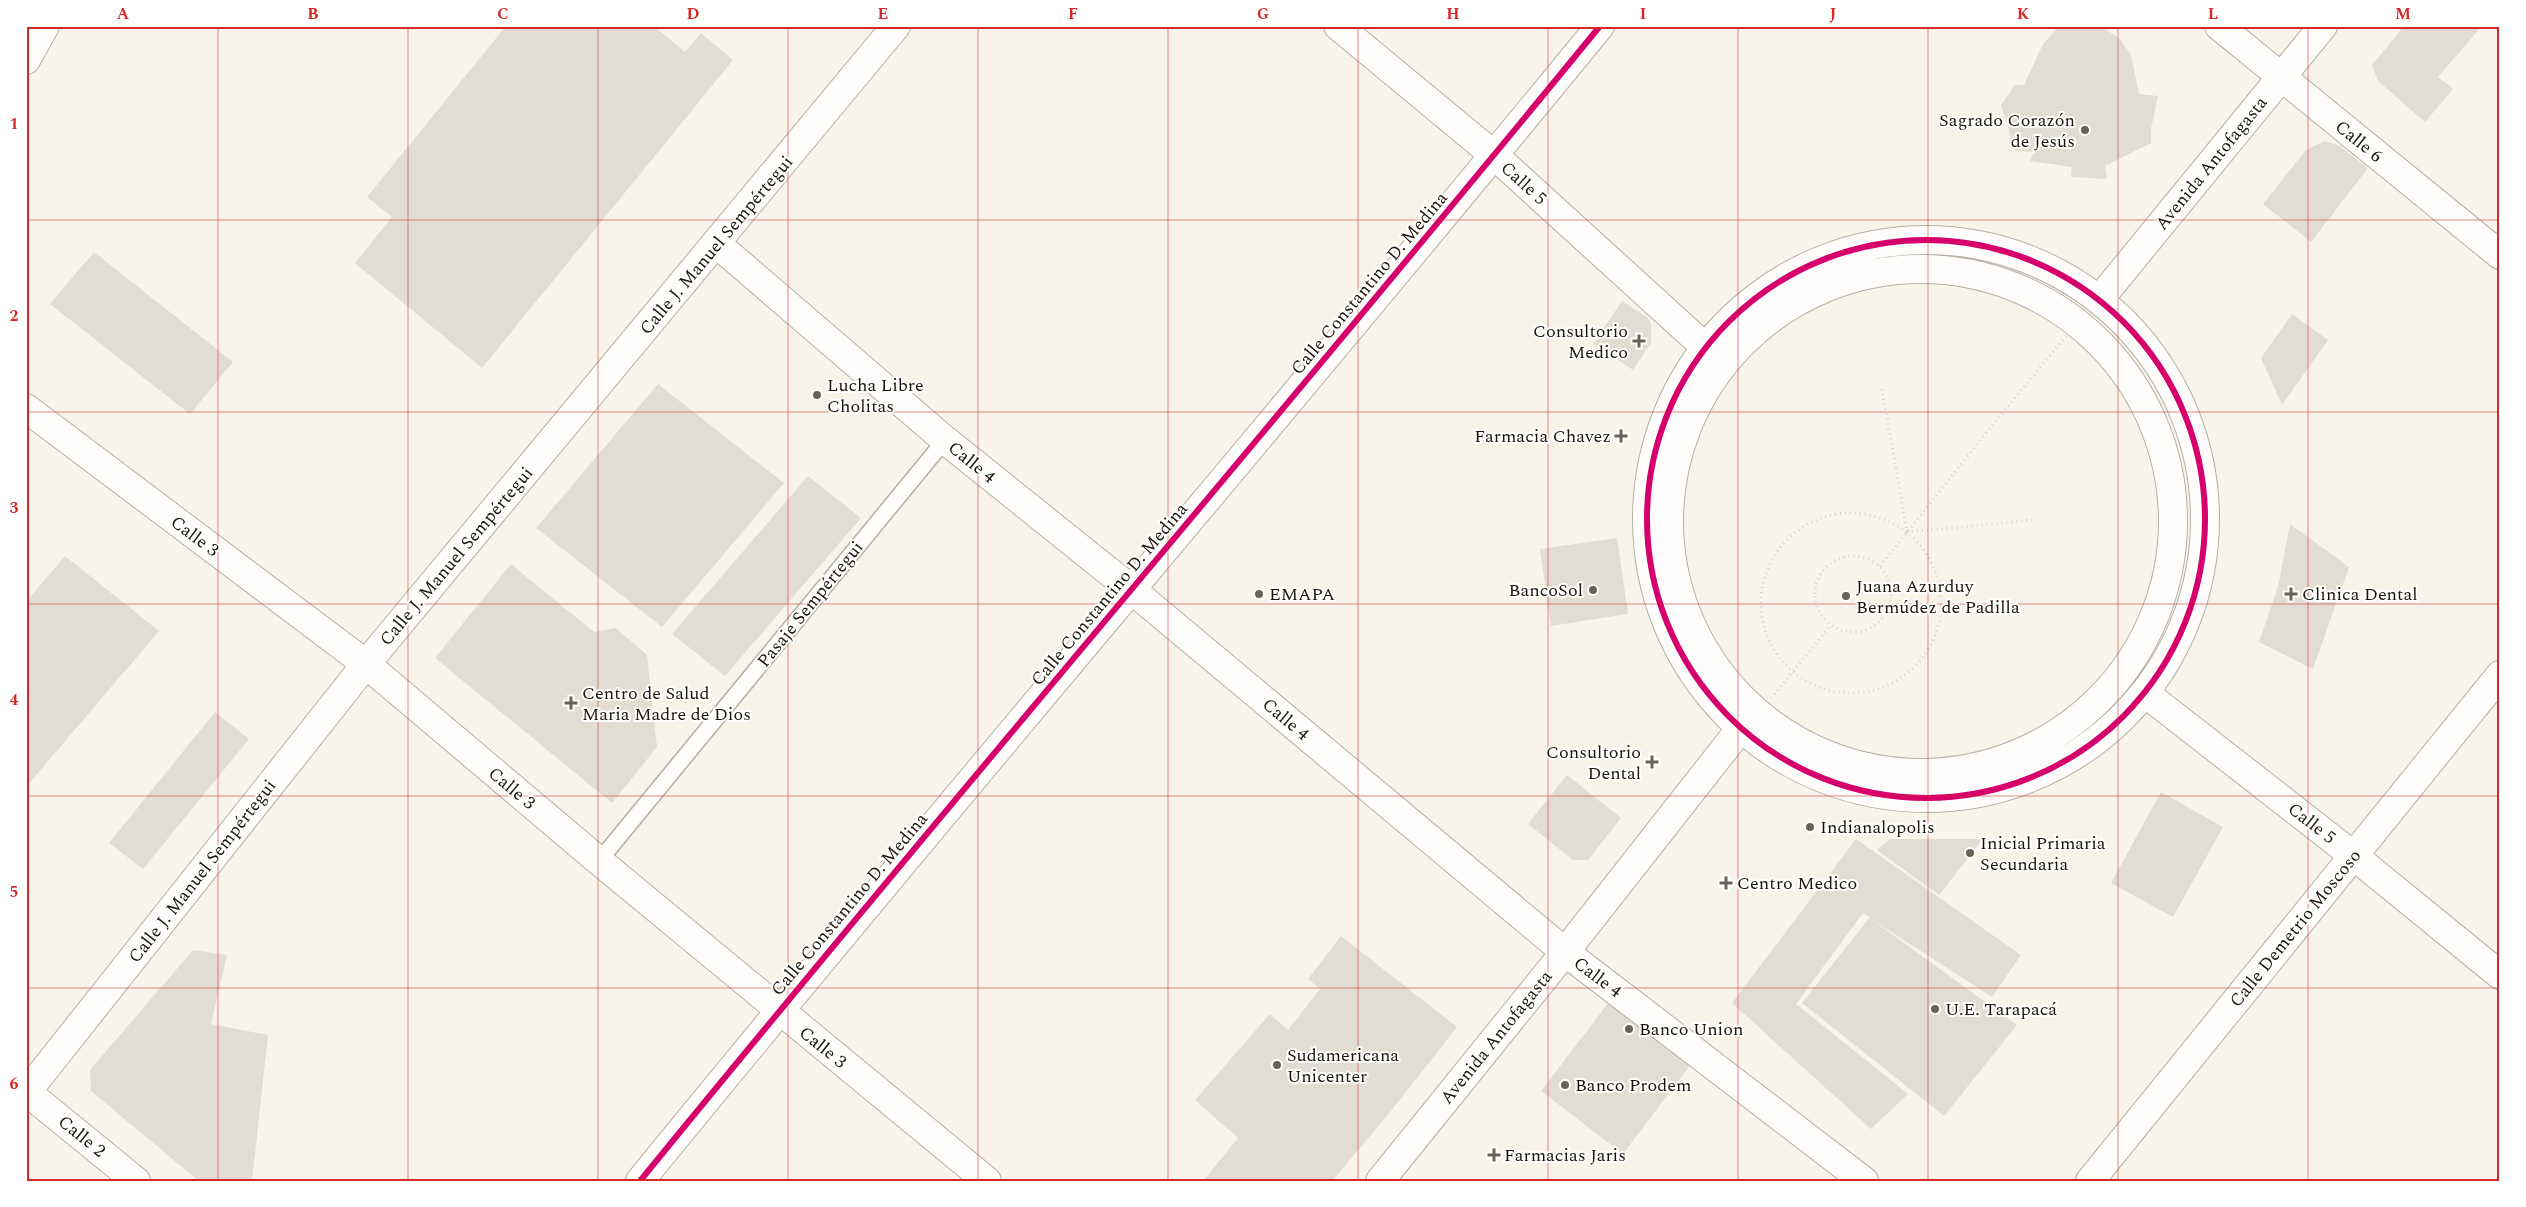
<svg xmlns="http://www.w3.org/2000/svg" width="2526" height="1207" font-family="Spectral,serif">
<style>
.building{fill:#e2ddd2}
.lines{fill:none;stroke-linecap:round;stroke-linejoin:round}
.lane-casing{stroke:#b4b0a5;stroke-width:18}
.street-casing{stroke:#b4b0a5;stroke-width:30}
.secondary-casing{stroke:#b4b0a5;stroke-width:30}
.path{stroke:#d5d4d0;stroke-width:3;stroke-dasharray:1 4;stroke-linecap:butt}
.lane{stroke:#fefdfc;stroke-width:15}
.street{stroke:#fefdfc;stroke-width:28}
.secondary{stroke:#fefdfc;stroke-width:28}
.cycleway-casing{stroke:#fff;stroke-width:9}
.cycleway{stroke:#d6006c;stroke-width:6}
.grid{fill:none;stroke:#d62828;stroke-width:1;stroke-opacity:0.55}
.poi-dot{fill:#686357;stroke:#fff;stroke-width:2}
.labels{text-anchor:middle;stroke-width:4;stroke-linejoin:round;paint-order:stroke}
.poi-label{font-size:18px;fill:#1a1509;stroke:#fff;text-anchor:start}
.street-label{font-size:18px;fill:#1a1509;stroke:#fff}
.neatline{fill:none;stroke:#d62828;stroke-width:2}
.grid-label{font-size:16px;text-anchor:middle;font-weight:bold;fill:#d62828}
</style>
<rect width="100%" height="100%" fill="#f9f4e9"/>
<path class="building" d="M506 26H654L685 52 701 33 733 60 482 368 355 263 392 217 367 197Z
M2065 26 2102 27 2119 38 2131 55 2139 94 2158 96 2151 129V143L2105 166 2107 179 2071 177 2072 167 2030 161 2034 152 2015 151 2001 105 2015 85H2024L2043 44 2056 30Z
M2404 26H2482L2438 77 2453 89 2425 122 2378 81 2372 65Z
M2325 141 2340 146 2368 168 2311 242 2263 204 2306 150Z
M94 252 233 362 190 414 50 304Z
M1622 301 1647 317 1651 324V343L1633 370 1593 344Z
M2292 314 2328 340 2282 405 2261 358Z
M658 384 784 483 662 627 536 528Z
M808 476 861 518 725 676 672 634Z
M2290 524 2349 567 2313 669 2259 642 2278 587Z
M1617 538 1628 614 1551 626 1540 549Z
M65 556 159 631 26 787V602Z
M511 564 594 632 616 628 647 655 657 747 612 803 435 658Z
M215 712 249 739 143 869 109 843Z
M1567 775 1621 818 1588 860H1573L1528 824Z
M2161 792 2223 827 2173 917 2111 883Z
M1856 839 2021 955 1992 997 1871 919 2017 1025 1944 1116 1802 1003 1870 917 1863 913 1796 1004 1908 1094 1871 1129 1732 1003Z
M1890 839H1983L1939 895 1877 850Z
M1341 936 1457 1027 1387 1116 1332 1181H1203L1238 1138 1195 1100 1270 1014 1288 1030 1320 989 1308 979Z
M193 950 227 955 211 1024 268 1035 252 1181H199L91 1091 90 1070Z
M1609 1002 1691 1064 1623 1154 1541 1091Z"/>
<g class="lines">
<defs>
<path id="lane" d="M599 861 945 440"/>
<path id="street" d="M1338 26 1495 156 1705 347
M2219 26 2500 255
M1647 519a279 279 0 1 1 558 0a279 279 0 1 1-558 0Z
M717 244 945 440 1132 590 1565 952 1864 1181
M1669 521a252 252 0 1 1 504 0a252 252 0 1 1-504 0Z
M2099 300 2323 26
M26 408 366 664 599 861 987 1181
M2145 693 2354 856 2500 975
M27 1092 136 1181
M26 1093 366 664 896 26
M640 1181C956 793 1283 414 1600 26
M1380 1181 1565 952 1741 728
M2090 1181 2500 675"/>
<path id="secondary" d="M26 60 45 26"/>
</defs>
<use href="#lane" class="lane-casing"/>
<use href="#street" class="street-casing"/>
<use href="#secondary" class="secondary-casing"/>
<path class="path" d="M1677 521a244 244 0 1 1 488 0a244 244 0 1 1-488 0Z
M1882 389 1907 532 2035 520
M1761 603a90 90 0 1 1 180 0a90 90 0 1 1-180 0Z
M1815 594a38 38 0 1 1 76 0a38 38 0 1 1-76 0Z
M1880 566 1990 428 2071 330
M1765 706 1831 625"/>
<use href="#lane" class="lane"/>
<use href="#street" class="street"/>
<use href="#secondary" class="secondary"/>
<defs>
<path id="cycleway" d="M1647 519a279 279 0 1 1 558 0a279 279 0 1 1-558 0Z
M640 1181C956 793 1283 414 1600 26"/>
</defs>
<use href="#cycleway" class="cycleway-casing"/>
<use href="#cycleway" class="cycleway"/>
</g>
<path class="grid" d="M218 26V1181M408 26V1181M598 26V1181M788 26V1181M978 26V1181M1168 26V1181M1358 26V1181M1548 26V1181M1738 26V1181M1928 26V1181M2118 26V1181M2308 26V1181M26 220H2500M26 412H2500M26 604H2500M26 796H2500M26 988H2500"/>
<g class="poi-dot">
<circle cx="2085" cy="130" r="5"/>
<path d="M1636.5 333.5h5v5h5v5h-5v5h-5v-5h-5v-5h5z"/>
<circle cx="817" cy="395" r="5"/>
<path d="M1618.5 428.5h5v5h5v5h-5v5h-5v-5h-5v-5h5z"/>
<circle cx="1593" cy="590" r="5"/>
<circle cx="1259" cy="594" r="5"/>
<path d="M2288.5 586.5h5v5h5v5h-5v5h-5v-5h-5v-5h5z"/>
<circle cx="1846" cy="596" r="5"/>
<path d="M568.5 695.5h5v5h5v5h-5v5h-5v-5h-5v-5h5z"/>
<path d="M1649.5 754.5h5v5h5v5h-5v5h-5v-5h-5v-5h5z"/>
<circle cx="1810" cy="827" r="5"/>
<circle cx="1970" cy="853" r="5"/>
<path d="M1723.5 875.5h5v5h5v5h-5v5h-5v-5h-5v-5h5z"/>
<circle cx="1935" cy="1009" r="5"/>
<circle cx="1629" cy="1029" r="5"/>
<circle cx="1277" cy="1065" r="5"/>
<circle cx="1565" cy="1085" r="5"/>
<path d="M1491.5 1147.5h5v5h5v5h-5v5h-5v-5h-5v-5h5z"/>
</g>
<g class="labels">
<g class="poi-label">
<text x="2075" y="126" text-anchor="end">Sagrado Corazón<tspan x="2075" dy="21">de Jesús</tspan></text>
<text x="1628" y="337" text-anchor="end">Consultorio<tspan x="1628" dy="21">Medico</tspan></text>
<text x="827" y="391">Lucha Libre<tspan x="827" dy="21">Cholitas</tspan></text>
<text x="1611" y="442" text-anchor="end">Farmacia Chavez</text>
<text x="1856" y="592">Juana Azurduy<tspan x="1856" dy="21">Bermúdez de Padilla</tspan></text>
<text x="1583" y="596" text-anchor="end">BancoSol</text>
<text x="1269" y="600">EMAPA</text>
<text x="2302" y="600">Clinica Dental</text>
<text x="582" y="699">Centro de Salud<tspan x="582" dy="21">Maria Madre de Dios</tspan></text>
<text x="1641" y="758" text-anchor="end">Consultorio<tspan x="1641" dy="21">Dental</tspan></text>
<text x="1820" y="833">Indianalopolis</text>
<text x="1980" y="849">Inicial Primaria<tspan x="1980" dy="21">Secundaria</tspan></text>
<text x="1737" y="889">Centro Medico</text>
<text x="1945" y="1015">U.E. Tarapacá</text>
<text x="1639" y="1035">Banco Union</text>
<text x="1287" y="1061">Sudamericana<tspan x="1287" dy="21">Unicenter</tspan></text>
<text x="1575" y="1091">Banco Prodem</text>
<text x="1504" y="1161">Farmacias Jaris</text>
</g>
<g class="street-label">
<text transform="translate(2359 141) rotate(39)" y="6">Calle 6</text>
<text transform="translate(2211 163) rotate(-51)" y="6">Avenida Antofagasta</text>
<text transform="translate(1524 183) rotate(42)" y="6">Calle 5</text>
<text transform="translate(716 245) rotate(-50)" y="6">Calle J. Manuel Sempértegui</text>
<text transform="translate(1369 283) rotate(-50)" y="6">Calle Constantino D. Medina</text>
<text transform="translate(972 462) rotate(39)" y="6">Calle 4</text>
<text transform="translate(195 536) rotate(37)" y="6">Calle 3</text>
<text transform="translate(456 556) rotate(-50)" y="6">Calle J. Manuel Sempértegui</text>
<text transform="translate(1109 594) rotate(-50)" y="6">Calle Constantino D. Medina</text>
<text transform="translate(810 604) rotate(-51)" y="6">Pasaje Sempértegui</text>
<text transform="translate(1286 719) rotate(40)" y="6">Calle 4</text>
<text transform="translate(512 788) rotate(40)" y="6">Calle 3</text>
<text transform="translate(2312 823) rotate(38)" y="6">Calle 5</text>
<text transform="translate(202 871) rotate(-52)" y="6">Calle J. Manuel Sempértegui</text>
<text transform="translate(849 904) rotate(-50)" y="6">Calle Constantino D. Medina</text>
<text transform="translate(2295 928) rotate(-51)" y="6">Calle Demetrio Moscoso</text>
<text transform="translate(1598 977) rotate(37)" y="6">Calle 4</text>
<text transform="translate(1496 1037) rotate(-51)" y="6">Avenida Antofagasta</text>
<text transform="translate(823 1047) rotate(39)" y="6">Calle 3</text>
<text transform="translate(82 1136) rotate(39)" y="6">Calle 2</text>
</g>
</g>
<rect width="2526" height="1207" fill="none" stroke="#ffffff" stroke-width="55"/>
<rect x="28" y="28" width="2470" height="1152" class="neatline"/>
<g class="grid-label">
<text x="123" y="19">A</text>
<text x="313" y="19">B</text>
<text x="503" y="19">C</text>
<text x="693" y="19">D</text>
<text x="883" y="19">E</text>
<text x="1073" y="19">F</text>
<text x="1263" y="19">G</text>
<text x="1453" y="19">H</text>
<text x="1643" y="19">I</text>
<text x="1833" y="19">J</text>
<text x="2023" y="19">K</text>
<text x="2213" y="19">L</text>
<text x="2403" y="19">M</text>
<text x="14" y="129">1</text>
<text x="14" y="321">2</text>
<text x="14" y="513">3</text>
<text x="14" y="705">4</text>
<text x="14" y="897">5</text>
<text x="14" y="1089">6</text>
</g>
</svg>
